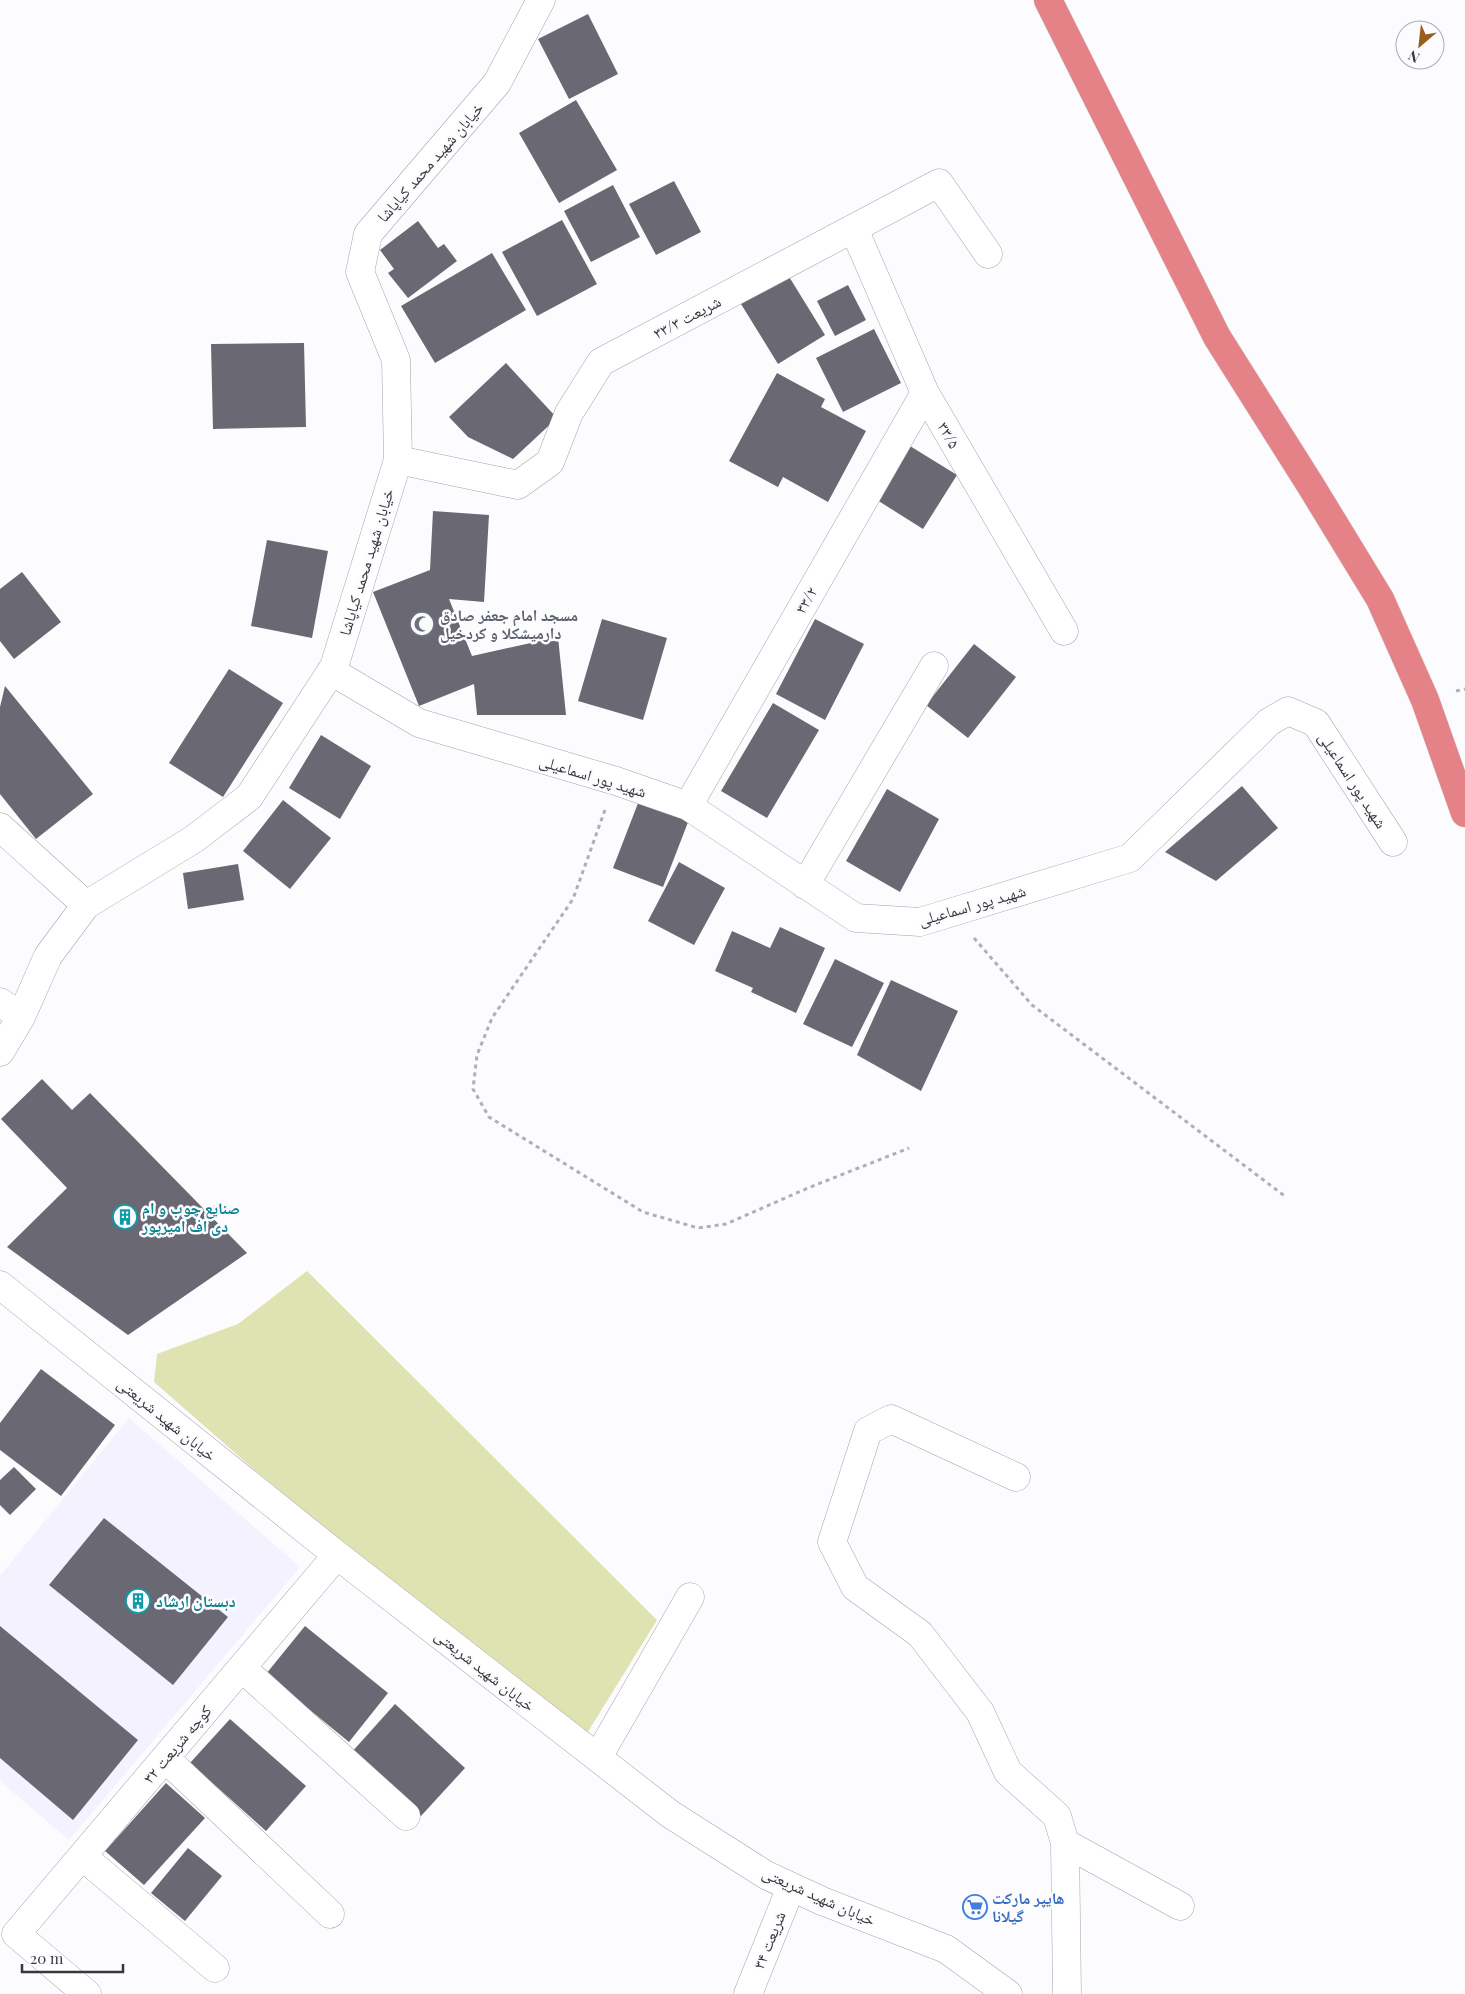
<svg xmlns="http://www.w3.org/2000/svg" width="1465" height="1994" font-family="'Playfair Display','Noto Naskh Arabic',serif">
<style>
.built{fill:#f3f2fe}
.green{fill:#dfe3b2}
.building{fill:#6a6873}
.lines{fill:none;stroke-linecap:round;stroke-linejoin:round}
.minor-casing{stroke:#a5a3af;stroke-width:29}
.highway-casing{stroke:#d7d7d8;stroke-width:29}
.path{stroke:#b0afb3;stroke-width:3;stroke-dasharray:4 4;stroke-linecap:butt}
.minor{stroke:#fff;stroke-width:28}
.highway{stroke:#e58287;stroke-width:28}
.labels{text-anchor:middle;stroke-width:5;stroke-linejoin:round;paint-order:stroke}
.street-label{font-size:16px;fill:#38373c;stroke:#fcfbfe}
.worship-label{font-size:16px;font-weight:bold;fill:#5b616d;stroke:#fcfbfe;text-anchor:start}
.culture-label{font-size:16px;font-weight:bold;fill:#0d838f;stroke:#fcfbfe;text-anchor:start}
.shop-label{font-size:16px;font-weight:bold;fill:#366cbe;stroke:#fcfbfe;text-anchor:start}
</style>
<rect width="100%" height="100%" fill="#fcfbfe"/>
<path class="built" d="M129 1418 300 1567 69 1840 0 1781V1576Z"/>
<path class="green" d="M307 1271 657 1620 586 1735 291 1502 154 1382 157 1354 238 1324Z"/>
<path class="building" d="M588 14 618 74 569 99 538 39Z
M576 100 617 170 559 203 519 133Z
M674 181 701 232 656 255 629 204Z
M613 185 640 237 591 262 564 211Z
M562 220 597 284 537 316 502 252Z
M418 221 438 248 444 244 457 261 408 298 388 273 394 269 380 250Z
M492 253 526 310 435 363 401 306Z
M788 275 825 335 778 364 741 304Z
M848 285 866 320 835 336 817 301Z
M874 329 901 383 843 412 816 358Z
M304 343 306 427 213 429 211 344Z
M506 363 557 418 513 459 468 437 449 417Z
M777 373 825 399 821 407 866 431 828 502 783 477 778 487 729 461Z
M910 446 957 475 923 529 877 500Z
M433 511 489 515 484 602 449 599 472 656 558 637 566 715H477L474 684 419 706 373 592 430 570Z
M267 540 328 551 312 638 251 626Z
M22 572 61 622 14 659 0 641V589Z
M602 619 667 638 643 720 578 701Z
M815 619 864 644 825 720 776 694Z
M974 644 1016 677 968 738 926 705Z
M229 669 283 703 223 797 169 763Z
M5 686 93 794 36 839 0 794V707Z
M773 703 819 730 767 818 721 791Z
M321 735 371 766 340 819 289 788Z
M1242 786 1278 828 1216 881 1165 852Z
M887 789 939 819 900 892 846 861Z
M640 798 690 817 663 887 613 868Z
M283 800 331 838 290 889 243 851Z
M679 862 725 888 694 945 648 921Z
M238 864 244 900 188 909 183 873Z
M780 927 825 948 796 1013 751 992 753 988 715 971 732 931 770 948Z
M835 959 884 983 852 1047 803 1024Z
M891 980 958 1011 921 1091 857 1055Z
M42 1079 72 1110 90 1093 247 1253 128 1335 7 1247 67 1188 1 1119Z
M41 1369 115 1425 61 1496 0 1450V1423Z
M14 1467 36 1489 10 1515 0 1505V1480Z
M104 1518 228 1617 173 1685 49 1585Z
M0 1626 138 1740 73 1820 0 1758Z
M305 1626 388 1693 349 1742 266 1674Z
M395 1704 465 1768 421 1816 351 1753Z
M230 1719 306 1786 266 1831 190 1763Z
M166 1783 205 1818 144 1885 105 1851Z
M188 1848 222 1876 185 1921 151 1893Z"/>
<g class="lines">
<defs>
<path id="minor" d="M854 229 925 393 1064 631
M398 460 518 485 550 462 569 413 601 362 939 183 988 254
M331 671 419 723 616 781 688 806 856 918 920 922 1130 858 1269 722 1288 711 1316 723 1393 842
M688 806 925 393
M0 827 86 905
M805 885 934 666
M0 1002 21 1017
M0 1052 21 1017 48 956 86 905 194 839 249 797 334 667 398 460 396 360 360 272 368 234 497 83 541 0
M0 1285 337 1555 670 1814 766 1875 822 1901 946 1949 1008 1994
M1016 1477 891 1419 868 1431 832 1542 855 1587 920 1634 980 1712 1008 1772 1057 1816 1065 1843 1067 1994
M242 1668 406 1816
M598 1757 690 1597
M165 1758 330 1914
M1065 1843 1180 1906
M82 1856 215 1968
M87 1994 16 1934 337 1555
M748 1994 791 1887"/>
<path id="highway" d="M1048 0 1217 337 1311 486 1380 599 1425 700 1465 813"/>
</defs>
<use href="#minor" class="minor-casing"/>
<use href="#highway" class="highway-casing"/>
<path class="path" d="M1456 691 1465 689
M605 810 573 899 492 1018 477 1055 473 1089 489 1117 643 1212 698 1228 726 1224 808 1188 909 1148
M974 938 1032 1005 1286 1197"/>
<use href="#minor" class="minor"/>
<use href="#highway" class="highway"/>
</g>
<defs>
<symbol id="mosque-ring" viewBox="-11 -11 22 22"><circle r="9.5" fill="#fcfbfe" stroke="#6b7280" stroke-width="1.5"/><path d="M3.5-4.9A6 6 0 1 0 3.5 4.9A5 5 0 1 1 3.5-4.9Z" fill="#6b7280"/></symbol>
<symbol id="building-ring" viewBox="-11 -11 22 22"><circle r="9.5" fill="#fcfbfe" stroke="#0f9aa8" stroke-width="1.5"/><path d="M-4-6H4V6H1V3H-1V6H-4ZM-2.5-4.3h1.7v1.8h-1.7ZM.8-4.3h1.7v1.8H.8ZM-2.5-1h1.7V.8h-1.7ZM.8-1h1.7V.8H.8Z" fill="#0f9aa8"/></symbol>
<symbol id="supermarket-ring" viewBox="-11 -11 22 22"><circle r="9.5" fill="#fcfbfe" stroke="#3f7fe0" stroke-width="1.5"/><path d="M-6-5.5h2.5l.6 2H6L4.5 2H-2.5L-4.4-4H-6ZM-1.5 3.2a1.3 1.3 0 1 0 .1 0ZM3 3.2a1.3 1.3 0 1 0 .1 0Z" fill="#3f7fe0"/></symbol>
</defs>
<g fill-rule="evenodd">
<use href="#mosque-ring" x="408" y="610" width="28" height="28"/>
<use href="#building-ring" x="111" y="1203" width="28" height="28"/>
<use href="#building-ring" x="124" y="1587" width="28" height="28"/>
<use href="#supermarket-ring" x="961" y="1893" width="28" height="28"/>
</g>
<g class="labels">
<g class="street-label">
<text transform="translate(430 162) rotate(-49)" y="6">خیابان شهید محمد کیاپاشا</text>
<text transform="translate(687 317) rotate(-28)" y="6">شریعت ۳۳/۳</text>
<text transform="translate(949 435) rotate(60)" y="6">۳۳/۵</text>
<text transform="translate(366 562) rotate(-73)" y="6">خیابان شهید محمد کیاپاشا</text>
<text transform="translate(806 600) rotate(-60)" y="6">۳۳/۲</text>
<text transform="translate(593 776) rotate(17)" y="6">شهید پور اسماعیلی</text>
<text transform="translate(1353 780) rotate(57)" y="6">شهید پور اسماعیلی</text>
<text transform="translate(972 905) rotate(-16)" y="6">شهید پور اسماعیلی</text>
<text transform="translate(167 1419) rotate(39)" y="6">خیابان شهید شریعتی</text>
<text transform="translate(485 1670) rotate(38)" y="6">خیابان شهید شریعتی</text>
<text transform="translate(177 1744) rotate(-50)" y="6">کوچه شریعت ۳۲</text>
<text transform="translate(819 1896) rotate(24)" y="6">خیابان شهید شریعتی</text>
<text transform="translate(769 1940) rotate(-68)" y="6">شریعت ۳۴</text>
</g>
<g class="worship-label">
<text x="440" y="621">مسجد امام جعفر صادق<tspan x="440" dy="18">دارمیشکلا و کردخیل</tspan></text>
</g>
<g class="culture-label">
<text x="142" y="1214">صنایع چوب و ام<tspan x="142" dy="18">دی اف امیرپور</tspan></text>
<text x="156" y="1607">دبستان ارشاد</text>
</g>
<g class="shop-label">
<text x="992" y="1904">هایپر مارکت<tspan x="992" dy="18">گیلانا</tspan></text>
</g>
</g>
<g transform="translate(1420 45) rotate(208)"><circle r="24" fill="#fcfbfe" stroke="#aeadb0"/>
<path d="M0-4L9 19L0 12L-9 19Z" fill="#985d1e"/>
<text y="-8" font-size="14" font-weight="bold" text-anchor="middle" fill="#38373c">N</text>
</g>
<path d="M22 1964v8h101v-8" fill="none" stroke="#38373c" stroke-width="2.5"/>
<text x="30" y="1964" font-size="15" fill="#38373c" stroke="#fcfbfe" stroke-width="4" paint-order="stroke">20 m</text>
</svg>
